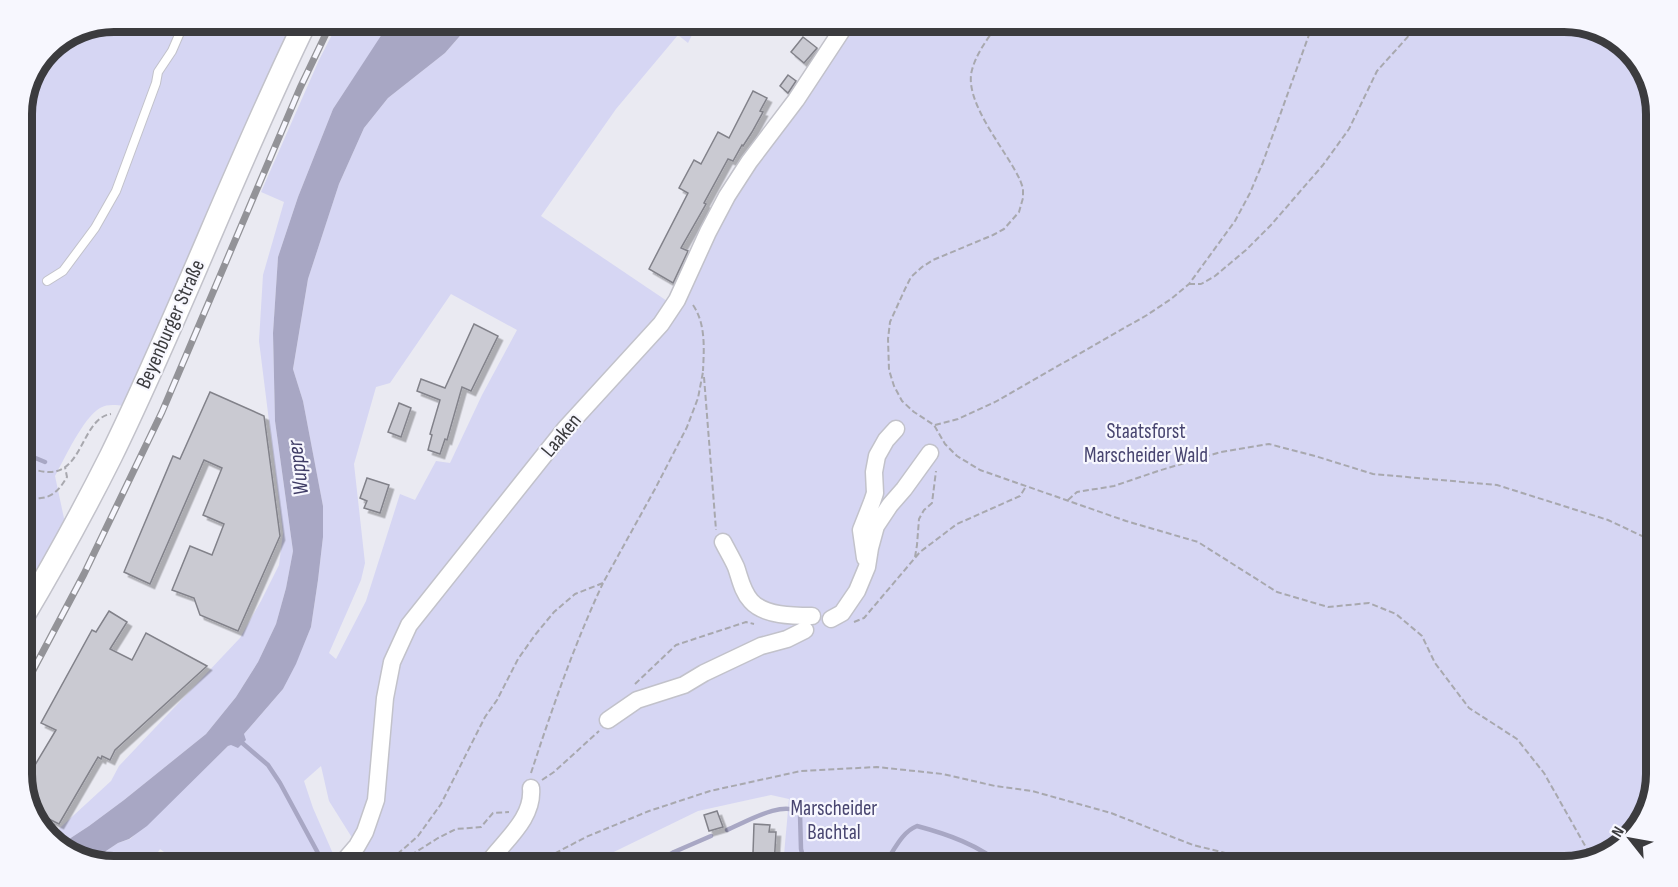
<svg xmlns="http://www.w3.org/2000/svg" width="1678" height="887" font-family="'Sofia Sans Condensed',sans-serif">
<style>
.green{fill:#d6d6f3;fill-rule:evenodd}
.water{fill:#a8a7c4}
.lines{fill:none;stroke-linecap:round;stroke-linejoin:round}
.stream{stroke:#a8a7c4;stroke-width:4.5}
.building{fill:#cacad2;stroke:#82828a;stroke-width:1.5;filter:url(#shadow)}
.service-casing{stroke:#c2c2ca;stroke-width:10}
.minor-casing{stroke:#c2c2ca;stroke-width:19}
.secondary-casing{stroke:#c2c2ca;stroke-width:25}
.path{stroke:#a8a8ae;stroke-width:2;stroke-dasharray:6 3;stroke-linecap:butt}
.service{stroke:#fff;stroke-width:8}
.minor{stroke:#fff;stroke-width:16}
.secondary{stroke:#fff;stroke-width:22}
.rail-casing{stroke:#939398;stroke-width:7}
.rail{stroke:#f7f7fe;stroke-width:4.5;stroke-dasharray:14;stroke-linecap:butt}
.labels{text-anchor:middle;stroke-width:4.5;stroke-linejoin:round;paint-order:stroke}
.street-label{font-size:21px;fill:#3b3b3e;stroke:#f7f7fe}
.park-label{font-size:21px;fill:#484570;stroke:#f7f7fe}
.water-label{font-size:22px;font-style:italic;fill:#3f3c66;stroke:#f7f7fe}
.rim{fill:none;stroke:#3b3b3e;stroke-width:8}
</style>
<defs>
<filter id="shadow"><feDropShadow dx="4.5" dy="4.5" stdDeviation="0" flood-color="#0004"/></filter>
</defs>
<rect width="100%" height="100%" fill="#eaeaf2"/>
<path class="green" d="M114 21H299L124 406C115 405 108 404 100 408 83 418 65 458 55 476L65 523 21 599V108L48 48Z
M339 21H393L386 29 333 109 298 197 278 257 273 333 275 421 293 551 286 588 276 624 258 662 236 697 206 734 124 800 89 826 60 845 50 837 111 781 119 766 240 638 261 601 279 565 283 533 259 341 263 275 284 202 261 192 319 60Z
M473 21H699L688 43 678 35 616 109 541 216 670 303 726 197 848 21H1564L1605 31 1642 63 1657 108V773L1647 814 1615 851 1564 866H783L789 799 771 795 698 811 585 866H183L160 849 149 866H114L91 861 118 843 130 839 164 808 228 746 244 737V734L283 689 296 663 311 627 318 580 323 537V506L303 401 293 369 308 279 339 184 364 128 388 98 445 53ZM451 294 517 330 482 395 450 463 436 461 415 500 400 494 366 601 336 659 329 653 361 580 365 563 354 464 376 387 390 383ZM321 766 329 801 356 844 333 860 334 856 313 808 304 781Z"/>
<path class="water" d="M393 21H473L445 53 388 98 364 128 339 184 308 279 293 369 303 401 323 506V537L318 580 311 627 296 664 283 689 244 734 246 740 238 748 231 745 228 746 147 826 129 839 118 843 91 861 73 856 60 845 89 826 124 800 206 734 236 697 258 662 276 624 286 588 293 551 275 421 273 333 278 257 298 197 333 109 386 28Z"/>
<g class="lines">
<path class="stream" d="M21 452 45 462
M240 741 268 765 280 783 325 866
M727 830C744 823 786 798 800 814L801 849 802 853 813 866
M650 866 674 852 711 836
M883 866C893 853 901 832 917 826 947 834 979 845 1003 866"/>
</g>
<path class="building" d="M803 37 817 48 804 63 791 52Z
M788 75 796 81 788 93 780 86Z
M753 91 767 98 760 111 763 112 752 132 743 146 742 145 733 161 728 159 704 203 706 204 681 248 688 251 673 283 649 269 688 193 679 188 694 160 701 164 718 132 729 138Z
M474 324 498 336 471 391 462 387 447 440 445 439 440 454 428 450 432 435 430 434 440 400 417 391 421 379 445 388Z
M210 392 264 416 280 536 238 631 200 615 194 598 172 590 190 546 212 555 224 524 203 515 222 468 204 460 150 584 124 572 173 456 180 459Z
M399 403 411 408 401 437 388 432Z
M367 478 389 485 380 513 364 508 367 501 360 498Z
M109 611 127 622 110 649 132 660 146 633 207 666 115 750 110 760 102 756 101 759 98 757 59 824 49 819 43 830 37 825 23 785 56 730 41 723 92 630 96 632Z
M717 811 723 827 709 831 704 815Z
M754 824 770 825 769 832H776L774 866H757L758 853H753Z"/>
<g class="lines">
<defs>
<path id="service" d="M47 281 63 271 95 228 116 191 156 83 158 72 172 51 185 21"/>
<path id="minor" d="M723 542C727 550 732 558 736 567 740 578 742 591 751 601 764 616 794 616 812 616
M865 558 861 530 872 502 875 493 874 472 877 456 886 440 896 429
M831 619 842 613 857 591 867 567 870 548 876 526 890 505 904 489 930 453
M608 720 637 700 684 685 704 673 761 646 787 639 805 630
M197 866 208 864 225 866
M331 866 345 860 357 846 365 832 376 800 385 698 392 662 409 625 565 429 661 324 677 300 708 232 727 196 749 162 796 100 848 21
M486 866C502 842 534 820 531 788"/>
<path id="secondary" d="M21 620C53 566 83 512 111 456 181 313 236 164 306 21"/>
</defs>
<use href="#service" class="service-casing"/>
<use href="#minor" class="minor-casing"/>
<use href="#secondary" class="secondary-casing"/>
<path class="path" d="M1000 21C990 36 977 51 972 70 963 102 1007 151 1020 180L1023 188V198L1019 212 1004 229 993 235 933 260 922 267 911 277 905 289 890 322 888 339 889 370 894 386 902 401 914 412 934 425 945 444 957 456 980 470 1126 521 1198 542 1277 592 1328 607 1369 603 1396 614 1422 636 1435 663 1469 708 1517 739 1544 773 1592 858
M1189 284H1201L1215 276 1246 250 1271 225 1323 165 1349 129 1377 71 1422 21
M693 305C706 324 704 349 703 371
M704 377 716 530
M935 425 958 419 995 402 1147 315 1171 299 1189 284 1235 221 1250 193 1263 162 1314 21
M21 466C30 468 40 472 49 472 83 473 82 418 111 414
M1068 500 1077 492 1114 486 1158 471 1221 452 1269 444 1315 456 1373 474 1497 485 1608 520 1657 543
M21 501C28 498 34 499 41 498 54 497 61 487 67 477L65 467
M915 557 917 545 919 519 924 510 932 503 936 471
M854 622 864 618 920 552 957 524 1020 496 1025 488
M635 684 676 645 746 622 754 624
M531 773C552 709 574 645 603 583
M542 780 554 772 599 731
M362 864 371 866
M384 866 418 836 441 804 485 717 497 700 518 659 535 635 554 612 575 594 603 583 655 489 687 427 698 398 703 372
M386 866 416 852 438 838 456 829 481 827 493 813 509 812
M531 866 586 837 649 811 710 791 801 771 877 767 943 774 995 786 1032 791 1111 813 1193 845 1250 859 1266 866"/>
<use href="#service" class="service"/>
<use href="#minor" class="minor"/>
<use href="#secondary" class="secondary"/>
<defs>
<path id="rail" d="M21 693 84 574 162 412 300 88 332 21"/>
</defs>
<use href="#rail" class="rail-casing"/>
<use href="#rail" class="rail"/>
</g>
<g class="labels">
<g class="street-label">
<text transform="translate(170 324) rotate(-66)" y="7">Beyenburger Straße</text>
<text transform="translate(561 435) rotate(-50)" y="7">Laaken</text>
</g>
<g class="park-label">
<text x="1146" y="438">Staatsforst<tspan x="1146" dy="24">Marscheider Wald</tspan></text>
<text x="834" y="815">Marscheider<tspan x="834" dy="24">Bachtal</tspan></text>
</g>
<g class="water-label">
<text transform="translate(297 468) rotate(-97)" y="8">Wupper</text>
</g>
</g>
<path d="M0 0H1678V887H0ZM114 32H1564A82 82 0 0 1 1646 114V774A82 82 0 0 1 1564 856H114A82 82 0 0 1 32 774V114A82 82 0 0 1 114 32Z" fill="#f7f7fe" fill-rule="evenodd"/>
<path class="rim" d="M114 32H1564A82 82 0 0 1 1646 114V774A82 82 0 0 1 1564 856H114A82 82 0 0 1 32 774V114A82 82 0 0 1 114 32Z"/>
<g transform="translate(1630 839) rotate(301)" stroke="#f7f7fe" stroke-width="4.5" paint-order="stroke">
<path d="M0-4.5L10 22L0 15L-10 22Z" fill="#3b3b3e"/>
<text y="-9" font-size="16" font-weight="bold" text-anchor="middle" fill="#3b3b3e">N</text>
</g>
</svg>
